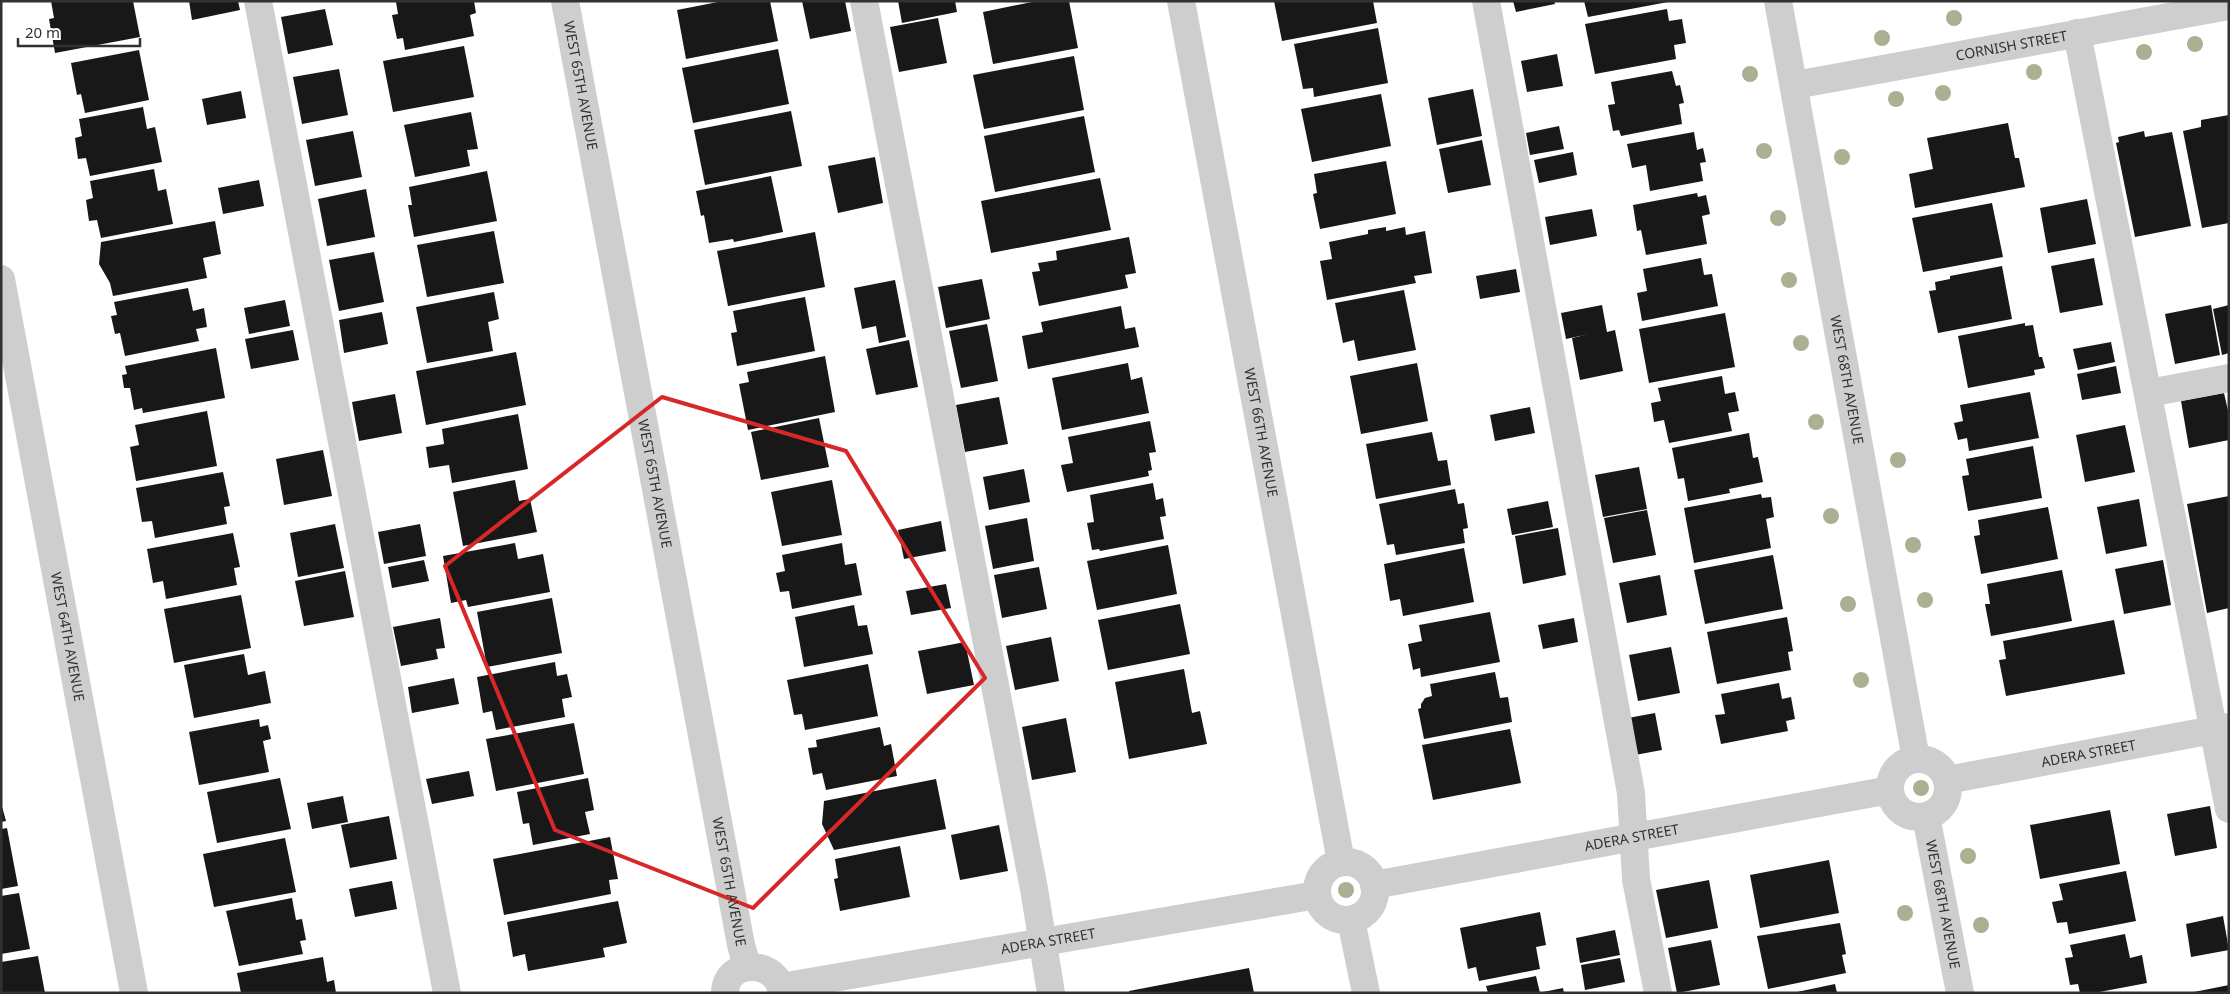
<svg xmlns="http://www.w3.org/2000/svg" width="2230" height="994" font-family="'Noto Sans',sans-serif">
<style>
.building{fill:#181818}
.lines{fill:none;stroke-linecap:round;stroke-linejoin:round}
.minor{stroke:#cecece;stroke-width:28}
.tree{fill:#a9b192}
.marked{fill:none;stroke:#d62828;stroke-width:4;stroke-linejoin:round}
.labels{text-anchor:middle;stroke-width:5;stroke-linejoin:round;paint-order:stroke}
.street-label{font-size:14px;fill:#313131;stroke:#fff}
</style>
<rect width="100%" height="100%" fill="#fff"/>
<path class="building" d="M51 1H133L140 37 55 53 49 19 54 18Z
M189 1H238L240 10 192 20Z
M474 1 476 13 470 15 474 36 405 50 403 38 397 39 392 15 398 14 396 2Z
M723 1H770L778 41 686 59 677 10Z
M802 1H845L851 31 810 39Z
M898 1H955L957 12 902 23Z
M1037 1H1069L1078 48 993 64 983 12Z
M1274 1H1373L1377 23 1282 41Z
M1513 1H1554L1555 4 1516 12Z
M1584 1H1668V2L1588 17Z
M325 9 333 45 288 54 281 17Z
M1667 9 1669 21 1682 19 1686 43 1674 45 1676 59 1595 74 1585 24Z
M938 18 947 63 899 72 890 27Z
M1378 28 1388 83 1314 97 1313 88 1303 89 1294 44Z
M464 46 474 97 393 112 383 61Z
M778 49 789 104 693 123 682 68Z
M139 50 149 100 85 113 81 94 77 95 71 63Z
M1557 54 1563 86 1527 92 1521 61Z
M1074 56 1084 110 984 129 973 75Z
M339 69 348 115 302 124 293 77Z
M1672 71 1676 86 1680 85 1684 103 1679 104 1682 124 1621 136 1619 130 1613 131 1608 105 1615 104 1611 82Z
M1473 89 1482 136 1437 145 1428 98Z
M241 91 246 118 207 125 202 99Z
M1381 94 1391 146 1312 162 1301 109Z
M143 107 147 129 155 127 162 162 90 176 86 158 78 159 75 138 82 136 79 119Z
M791 111 802 166 705 185 694 130Z
M471 112 478 149 467 150 470 166 415 177 404 125Z
M2229 115V223L2202 228 2183 131 2201 127V120Z
M1084 116 1095 172 995 192 984 136Z
M2008 123 2015 158H2019L2025 187 1915 208 1909 174 1933 169 1927 138Z
M1559 126 1564 149 1530 155 1526 133Z
M353 131 362 177 315 186 306 140Z
M2144 131 2145 137 2172 132 2191 226 2135 237 2116 143 2119 142 2118 137Z
M1694 132 1697 150 1703 148 1706 162 1700 163 1703 181 1650 191 1646 165 1632 168 1627 144Z
M1482 140 1491 185 1448 193 1439 149Z
M1573 152 1577 175 1539 183 1534 160Z
M875 157 883 203 838 213 828 166Z
M1386 161 1396 214 1320 229 1313 194 1317 193 1314 174Z
M154 169 158 191 166 189 173 224 101 238 97 220 89 221 86 200 93 198 90 181Z
M487 171 497 221 414 237 408 205H412L409 187Z
M771 176 783 232 734 242 733 239 709 243 704 215 701 216 696 191Z
M1100 178 1111 230 991 253 981 201Z
M259 180 264 206 223 214 218 188Z
M366 189 375 237 327 246 318 199Z
M1697 193 1698 197 1706 195 1710 214 1702 216 1707 244 1646 255 1641 230 1637 231 1633 205Z
M2087 199 2096 244 2048 253 2040 208Z
M1992 203 2003 257 1923 272 1912 218Z
M1592 209 1597 236 1550 245 1545 217Z
M215 221 221 254 203 258 207 278 113 296 110 283 99 264 101 242Z
M1386 227V231L1405 227 1406 235 1425 231 1432 273 1414 276 1416 283 1327 300 1320 261 1332 259 1329 242 1368 234V230Z
M494 231 504 283 427 297 417 245Z
M815 232 825 287 728 306 717 251Z
M1129 237 1136 273 1125 275 1128 288 1039 306 1032 272 1040 271 1038 263 1057 260 1056 251Z
M374 252 384 302 339 311 329 260Z
M1701 258 1704 275 1712 274 1718 306 1642 321 1637 293 1647 291 1643 269Z
M2094 258 2103 305 2060 313 2051 266Z
M2002 266 2012 319 1938 333 1929 291 1936 290 1935 282 1950 279V276Z
M1516 269 1520 292 1480 299 1476 276Z
M982 279 990 319 946 328 938 287Z
M895 280 906 337 879 343 876 326 862 329 854 288Z
M188 288 193 311 204 308 207 327 196 329 199 341 125 356 120 333 115 334 111 316 117 315 114 302Z
M1404 290 1416 350 1358 361 1354 340 1343 343 1335 303Z
M494 292 499 319 488 322 493 351 427 363 416 307Z
M805 297 815 351 737 366 731 333 737 332 733 311Z
M285 300 290 326 249 334 244 308Z
M1602 305 1607 332 1615 330 1623 371 1580 380 1572 338 1589 334 1566 339 1561 313Z
M2211 305 2220 355 2175 364 2165 314Z
M2229 305V353L2222 355 2213 309Z
M1121 306 1125 329 1135 327 1139 347 1028 369 1022 336 1043 332 1041 322Z
M382 312 388 344 344 353 339 320Z
M1725 313 1735 367 1649 383 1639 329Z
M2025 323V326L2033 325 2039 357H2042L2045 368 2034 370 2035 375 1968 388 1958 336Z
M987 324 998 381 961 388 949 331Z
M293 330 299 360 251 369 245 339Z
M909 340 918 387 876 395 866 349Z
M2111 342 2115 362 2078 370 2073 349Z
M216 348 225 398 143 413 142 408 134 410 130 388H124L122 375 127 374 125 366Z
M516 352 526 405 426 425 416 371Z
M825 356 835 412 748 430 739 384 749 382 747 372Z
M1128 363 1131 380 1142 377 1149 413 1062 430 1052 378Z
M1417 363 1428 421 1361 434 1350 376Z
M2116 366 2121 393 2082 400 2077 374Z
M1722 376 1725 394 1735 392 1739 411 1728 413 1732 431 1669 443 1664 420 1654 422 1651 403 1661 401 1658 388Z
M2030 392 2039 438 1969 451 1967 438 1958 440 1954 423 1963 421 1960 405Z
M2224 393 2229 415V440L2189 448 2181 401Z
M395 394 402 433 359 441 352 402Z
M999 397 1008 444 965 452 956 405Z
M1530 407 1535 433 1495 441 1490 415Z
M207 411 217 466 136 481 130 447 139 445 135 425Z
M518 414 528 469 452 483 449 465 429 468 426 447 444 444 442 429Z
M819 418 829 467 761 480 751 432Z
M1150 421 1156 452 1149 453 1152 470 1148 471 1149 476 1067 492 1061 465 1073 463 1068 437Z
M2125 425 2135 472 2085 482 2076 435Z
M1432 432 1438 461 1447 460 1451 485 1376 499 1366 444Z
M1749 433 1753 458 1758 457 1763 482 1729 489 1730 493 1688 501 1684 478 1678 479 1672 448Z
M2033 446 2042 498 1968 511 1962 476 1969 475 1966 459Z
M323 450 332 496 284 505 276 459Z
M1639 467 1647 509 1603 517 1595 475Z
M1024 469 1030 502 989 510 983 477Z
M223 472 230 506 224 507 227 524 155 538 152 521 142 522 136 488Z
M515 480 519 501 530 499 537 532 463 546 453 492Z
M832 480 842 535 782 546 771 492Z
M1153 483 1156 500 1163 498 1166 516 1160 517 1164 539 1100 551 1099 549 1092 550 1087 523 1094 522 1090 495Z
M1455 489 1458 504 1464 503 1468 528 1463 529 1465 543 1396 555 1394 544 1387 545 1379 504Z
M1761 494 1762 498 1771 497 1774 517 1766 519 1771 548 1694 563 1684 508Z
M2229 496V608L2207 613 2187 504Z
M2139 499 2147 546 2106 554 2097 507Z
M1548 501 1553 527 1512 535 1507 509Z
M2048 507 2058 559 1981 574 1974 536 1980 535 1978 520Z
M1647 510 1656 555 1613 563 1604 518Z
M1027 518 1034 561 993 569 985 526Z
M941 521 946 551 904 559 898 530Z
M335 524 344 568 298 577 290 533Z
M420 524 426 556 384 564 378 532Z
M1558 528 1566 575 1523 584 1515 536Z
M233 533 240 567 234 568 237 585 166 599 163 581 153 583 147 549Z
M515 543 518 559 543 554 550 592 468 607 466 600 451 603 443 556Z
M842 543 845 565 856 563 862 595 792 609 789 591 780 592 776 573 785 571 782 555Z
M1168 545 1177 594 1097 610 1087 561Z
M1464 548 1474 602 1403 616 1400 599 1390 601 1384 564Z
M1773 555 1783 609 1705 624 1694 570Z
M424 560 429 581 392 588 388 567Z
M2163 560 2171 605 2124 614 2115 569Z
M1039 567 1047 609 1002 618 994 575Z
M2062 570 2072 621 1991 636 1985 604H1990L1987 584Z
M345 571 354 617 304 626 295 581Z
M1660 575 1667 615 1627 623 1619 583Z
M946 584 951 608 911 615 906 591Z
M241 595 251 648 174 663 164 609Z
M552 598 562 653 487 667 477 612Z
M1180 604 1190 654 1108 670 1098 620Z
M854 605 858 626 867 625 873 654 804 667 795 617Z
M1490 612 1500 662 1421 677 1420 668 1413 670 1408 644 1422 641 1419 625Z
M1787 617 1793 651 1788 652 1791 670 1717 684 1707 632Z
M440 618 445 648 436 649 438 659 401 666 393 627Z
M1574 618 1578 642 1543 649 1538 625Z
M2114 620 2125 674 2006 696 1999 660 2006 659 2003 641Z
M1051 637 1059 681 1015 690 1006 646Z
M965 642 974 685 927 694 918 651Z
M1671 647 1680 693 1638 701 1629 655Z
M244 654 248 675 265 671 271 703 194 718 184 665Z
M555 662 557 676 567 674 572 697 562 699 565 717 496 730 492 711 483 713 477 677Z
M868 664 878 716 805 730 802 714 794 715 787 680Z
M1184 669 1192 713 1200 711 1207 744 1129 759 1115 682Z
M1495 672 1500 698 1508 697 1512 722 1424 739 1418 709 1421 708V704L1425 698 1432 696 1430 684Z
M454 678 459 704 412 713 408 687Z
M1779 683 1782 699 1791 697 1795 719 1786 721 1788 731 1721 744 1715 715 1725 714 1721 694Z
M1655 713 1662 750 1635 755 1628 718Z
M1066 718 1076 772 1032 780 1022 727Z
M259 719 260 727 268 725 271 739 263 741 269 772 199 785 189 732Z
M574 723 584 774 496 791 486 739Z
M880 727 884 746 891 744 897 776 826 790 822 773 813 775 808 748 817 747 816 740Z
M1510 729 1521 783 1433 800 1422 745Z
M469 771 474 796 432 804 426 779Z
M280 778 291 829 217 843 207 792Z
M588 778 594 810 585 812 590 834 533 845 529 823 523 824 517 792Z
M936 779 946 829 834 850 822 824 824 801Z
M343 796 348 822 312 829 307 803Z
M1 803 6 821 1 822Z
M2210 806 2217 848 2175 856 2167 814Z
M2110 810 2120 864 2040 879 2030 825Z
M389 816 397 859 350 868 341 825Z
M999 825 1008 871 960 880 951 835Z
M7 828 18 886 1 889V829Z
M610 837 618 879 609 880 611 894 504 915 493 859Z
M285 838 296 892 214 907 203 854Z
M900 846 910 897 840 911 834 879 838 878 835 859Z
M1829 860 1839 913 1760 928 1750 875Z
M2126 871 2136 921 2069 934 2067 922 2057 923 2052 902 2063 900 2059 884Z
M1709 880 1718 928 1666 938 1656 890Z
M392 881 397 909 355 917 349 889Z
M19 893 30 949 1 954V896Z
M292 898 296 920 302 919 306 940 300 941 303 954 239 966 226 911Z
M618 901 627 943 603 948 605 957 528 971 525 954 513 957 507 922Z
M1540 912 1546 945 1536 947 1540 969 1479 981 1476 967 1468 969 1460 928Z
M2223 916 2229 950 2191 957 2186 924Z
M1840 923 1846 954 1842 955 1846 973 1768 989 1757 936Z
M1615 930 1620 955 1580 963 1576 938Z
M2125 934 2130 958 2142 955 2147 983 2094 993H2080L2078 984 2070 985 2065 958 2073 957 2070 945Z
M1711 940 1720 985 1677 993 1668 948Z
M38 956 45 993H1V962Z
M323 957 327 982 334 980 336 993H241L237 973Z
M1620 958 1625 982 1585 990 1581 965Z
M1249 968 1254 993H1130L1129 991Z
M1536 976 1540 993H1488L1486 986Z
M1835 984 1837 993H1797V992Z
M2229 985V993H2194V992Z
M1563 988 1564 993H1543V992Z"/>
<g class="lines">
<g class="minor">
<path d="M258 1 447 993"/>
<path id="s1" d="M565 1 741 945 747 966"/>
<path d="M864 1 1034 889 1051 993"/>
<path id="s2" d="M1181 1 1341 862"/>
<path d="M1486 1 1631 793 1636 879 1658 993"/>
<path id="s3" d="M1778 1 1916 759"/>
<path d="M2077 33 2229 809"/>
<path id="s4" d="M1795 85 2229 6"/>
<path id="s5" d="M1 279 134 993"/>
<path d="M2149 393 2229 378"/>
<circle cx="1919" cy="788" r="29"/>
<path id="s6" d="M1947 780 2229 727"/>
<path id="s7" d="M1926 816 1960 993"/>
<circle cx="1346" cy="891" r="29"/>
<path id="s8" d="M1374 885 1890 790"/>
<path d="M1351 920 1366 993"/>
<path id="s9" d="M781 987 1317 895"/>
<path d="M725 993C726 958 778 959 782 993"/>
</g>
</g>
<g class="tree">
<circle cx="1954" cy="18" r="8"/>
<circle cx="1882" cy="38" r="8"/>
<circle cx="2195" cy="44" r="8"/>
<circle cx="2144" cy="52" r="8"/>
<circle cx="2034" cy="72" r="8"/>
<circle cx="1750" cy="74" r="8"/>
<circle cx="1943" cy="93" r="8"/>
<circle cx="1896" cy="99" r="8"/>
<circle cx="1764" cy="151" r="8"/>
<circle cx="1842" cy="157" r="8"/>
<circle cx="1778" cy="218" r="8"/>
<circle cx="1789" cy="280" r="8"/>
<circle cx="1801" cy="343" r="8"/>
<circle cx="1816" cy="422" r="8"/>
<circle cx="1898" cy="460" r="8"/>
<circle cx="1831" cy="516" r="8"/>
<circle cx="1913" cy="545" r="8"/>
<circle cx="1925" cy="600" r="8"/>
<circle cx="1848" cy="604" r="8"/>
<circle cx="1861" cy="680" r="8"/>
<circle cx="1921" cy="788" r="8"/>
<circle cx="1968" cy="856" r="8"/>
<circle cx="1346" cy="890" r="8"/>
<circle cx="1905" cy="913" r="8"/>
<circle cx="1981" cy="925" r="8"/>
</g>
<path class="marked" d="M662 397 846 451 985 678 753 908 555 830 445 566Z"/>
<g class="labels">
<g class="street-label">
<text dy="5" stroke="none"><textPath href="#s4" startOffset="220">CORNISH STREET</textPath></text>
<text dy="5" stroke="none"><textPath href="#s1" startOffset="86">WEST 65TH AVENUE</textPath></text>
<text dy="5" stroke="none"><textPath href="#s3" startOffset="385">WEST 68TH AVENUE</textPath></text>
<text dy="5" stroke="none"><textPath href="#s2" startOffset="439">WEST 66TH AVENUE</textPath></text>
<text dy="5" stroke="none"><textPath href="#s1" startOffset="491">WEST 65TH AVENUE</textPath></text>
<text dy="5" stroke="none"><textPath href="#s5" startOffset="364">WEST 64TH AVENUE</textPath></text>
<text dy="5" stroke="none"><textPath href="#s6" startOffset="144">ADERA STREET</textPath></text>
<text dy="5" stroke="none"><textPath href="#s8" startOffset="262">ADERA STREET</textPath></text>
<text dy="5" stroke="none"><textPath href="#s1" startOffset="896">WEST 65TH AVENUE</textPath></text>
<text dy="5" stroke="none"><textPath href="#s7" startOffset="90">WEST 68TH AVENUE</textPath></text>
<text dy="5" stroke="none"><textPath href="#s9" startOffset="271">ADERA STREET</textPath></text>
</g>
</g>
<rect width="2230" height="994" fill="none" stroke="#313131" stroke-width="5"/>
<path d="M18 38v8h122v-8" fill="none" stroke="#313131" stroke-width="2.5"/>
<text x="25" y="38" font-size="15" fill="#313131" stroke="#ffffff" stroke-width="4" paint-order="stroke">20 m</text>
</svg>
